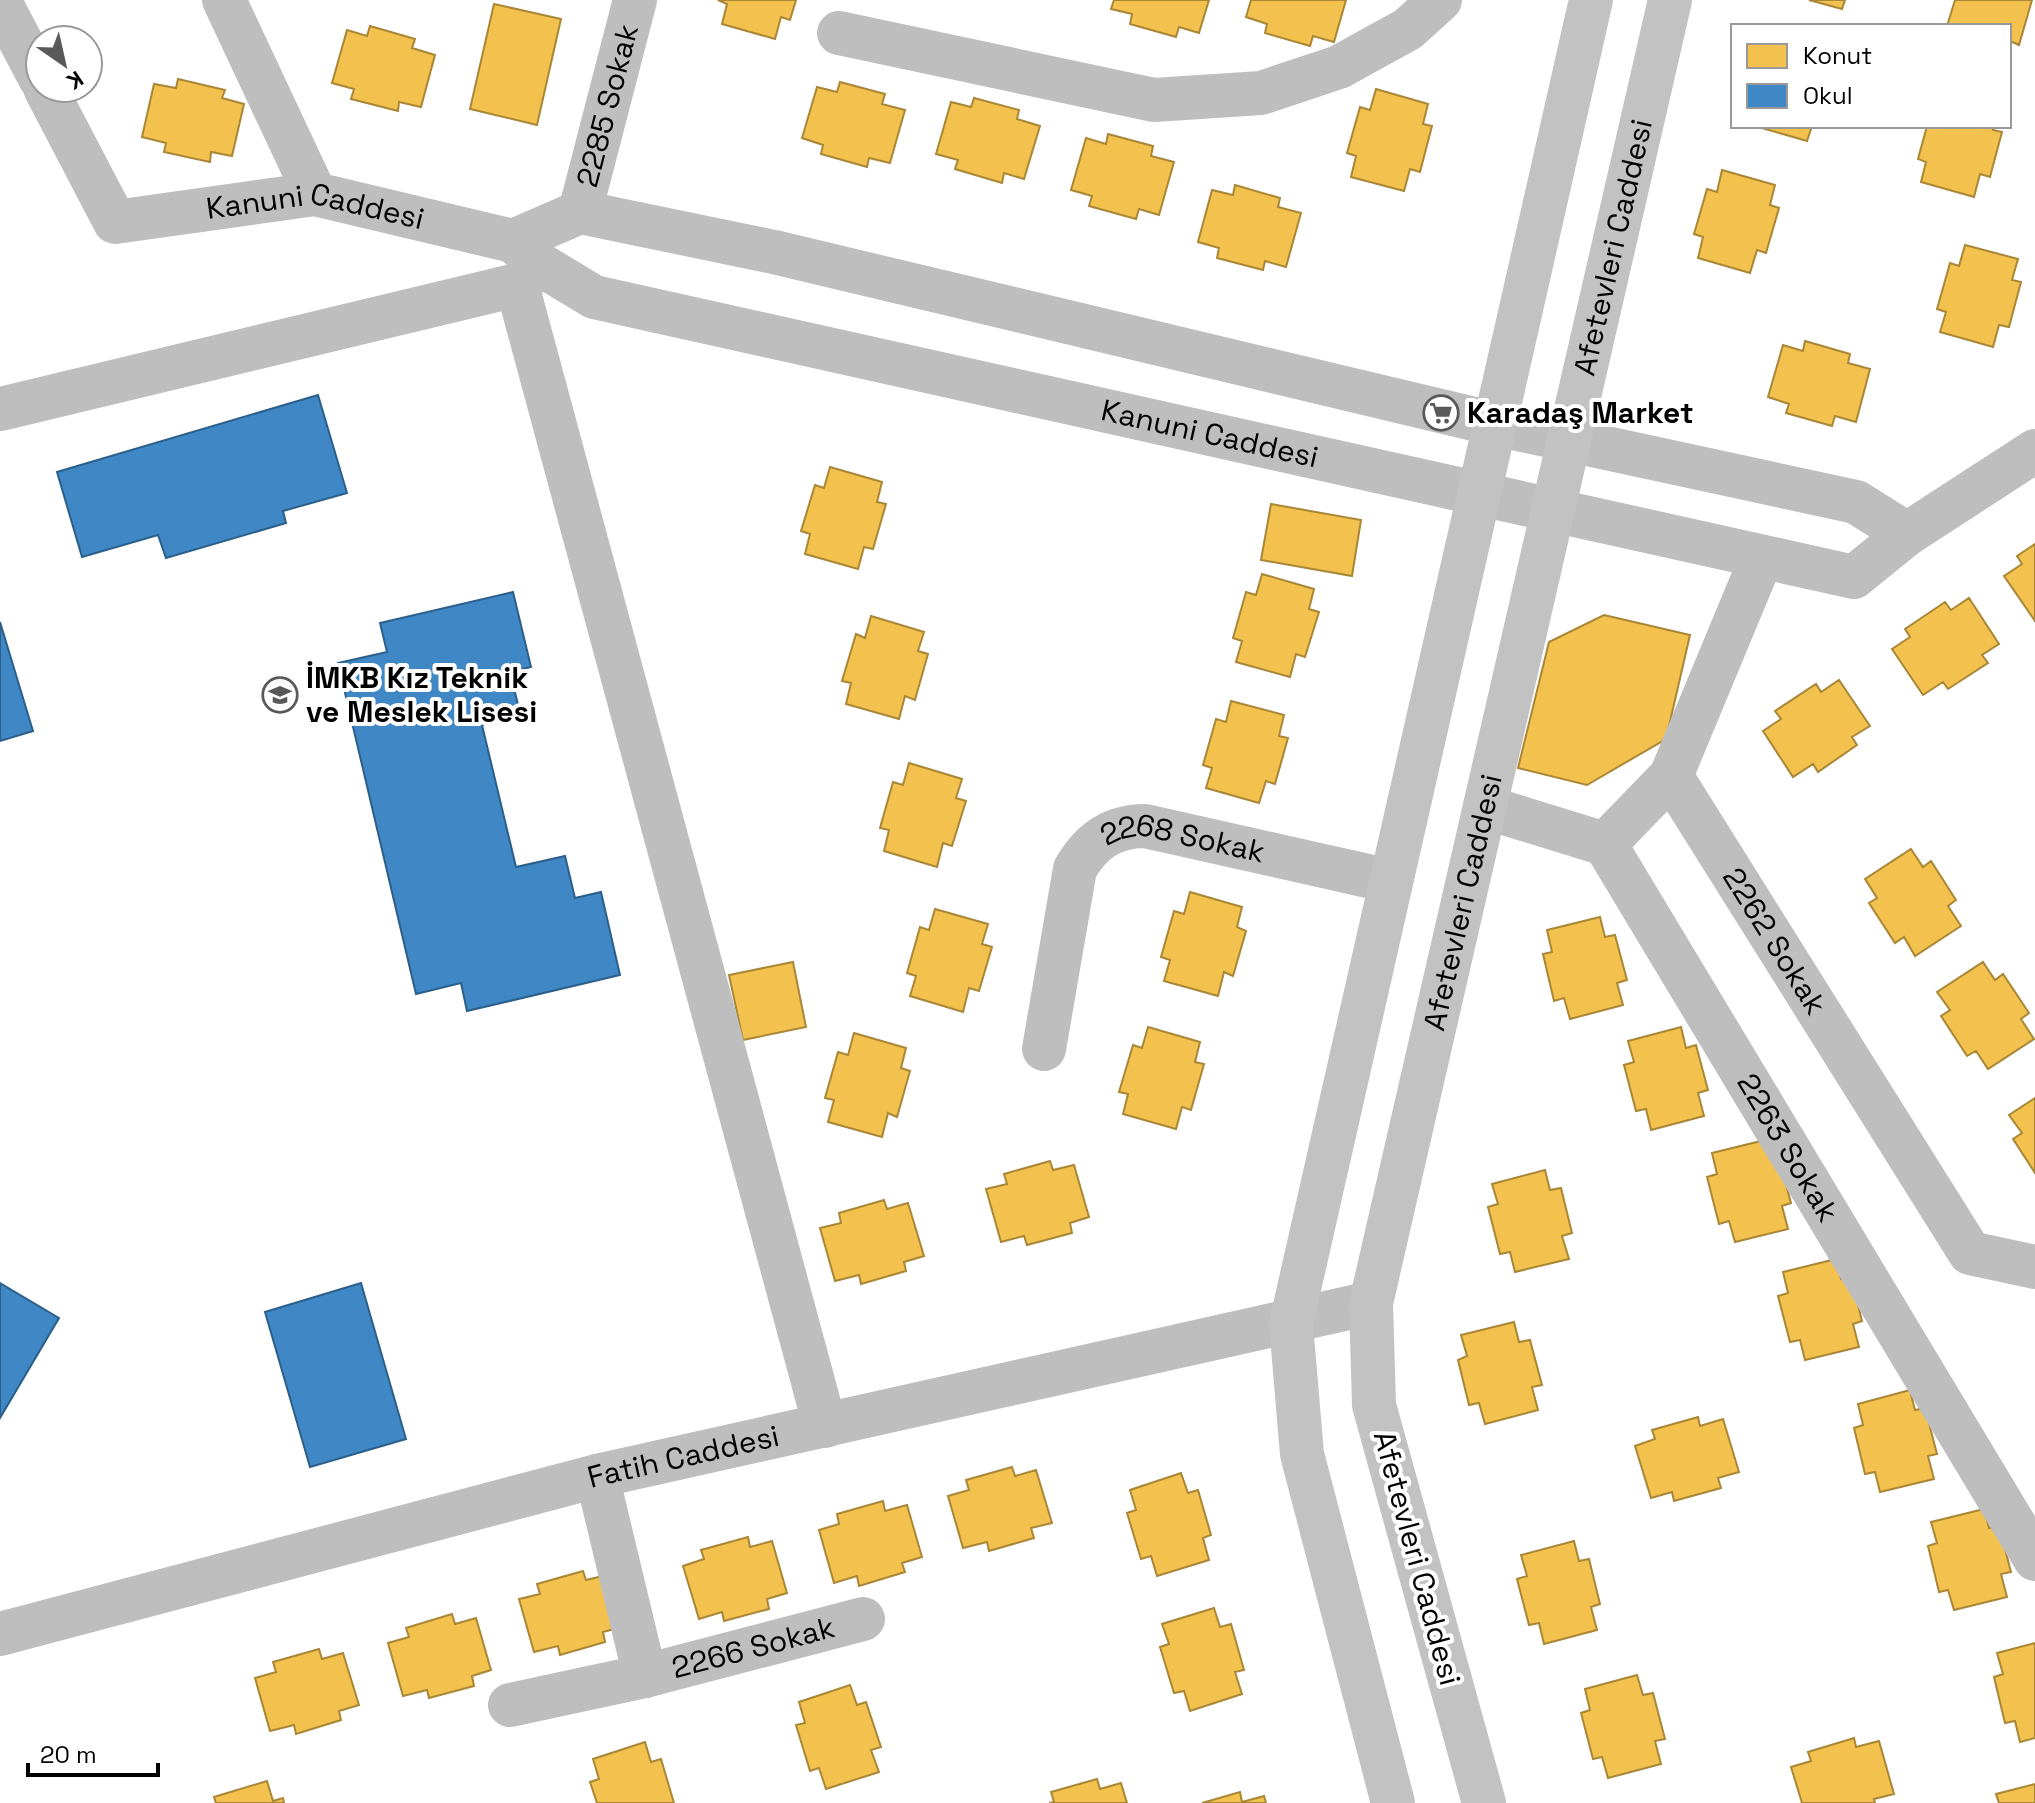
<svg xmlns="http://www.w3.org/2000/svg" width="2035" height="1803" font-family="'Space Grotesk',sans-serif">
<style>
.homes{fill:#f2c14e;stroke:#a98737;stroke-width:2}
.schools{fill:#3f88c5;stroke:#2c5f8a;stroke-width:2}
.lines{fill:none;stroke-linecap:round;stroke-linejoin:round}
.minor{stroke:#bebebe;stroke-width:44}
.tertiary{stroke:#bebebe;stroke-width:44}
.secondary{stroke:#c2c2c2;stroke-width:44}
.labels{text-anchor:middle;stroke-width:8;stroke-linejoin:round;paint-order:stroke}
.street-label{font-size:30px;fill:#000;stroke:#fff}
.poi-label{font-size:30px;font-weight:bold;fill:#000;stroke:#fff;text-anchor:start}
</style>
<rect width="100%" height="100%" fill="#fff"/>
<path class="homes" d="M796 0 790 20 781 17 775 39 722 24 727 4 718 0Z
M1114 0H1209L1199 33 1179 27 1176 37 1130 24 1132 14 1111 9Z
M1251 0H1346L1334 42 1313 36 1310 46 1265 33 1267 24 1246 17Z
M1809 0H1845L1842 9Z
M1955 0H2032L2019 45 2010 41 2009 45V26H1947Z
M494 4 561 19 537 125 470 109Z
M370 26 415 39 412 48 435 55 421 107 399 102 398 111 351 99 354 89 332 83 347 30 367 36Z
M178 79 225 90 222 98 244 104 232 156 211 152 210 162 164 152 166 143 142 137 154 84 176 88Z
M840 82 885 94 882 104 905 110 890 163 869 158 867 167 821 154 823 145 802 138 817 87 837 92Z
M1376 89 1428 104 1423 124 1432 126 1420 172 1410 169 1404 191 1351 177 1356 156 1347 153 1360 107 1370 110Z
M974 98 1019 110 1017 119 1040 126 1024 179 1004 173 1002 183 955 169 958 160 936 154 951 102 971 107Z
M1755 126H1812L1807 141Z
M1927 126H1994L1993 130 2002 132 1990 177 1980 174 1974 197 1921 182 1926 162 1918 159Z
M1108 134 1153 146 1151 156 1174 162 1159 215 1139 209 1136 219 1089 206 1092 196 1071 190 1086 138 1106 144Z
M1722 170 1775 185 1770 205 1779 208 1766 253 1757 250 1750 273 1698 258 1703 237 1694 234 1707 189 1717 192Z
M1235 185 1280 198 1278 207 1301 213 1286 267 1265 261 1263 270 1217 258 1219 248 1198 242 1212 190 1233 195Z
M1965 245 2018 259 2012 280 2021 282 2009 327 1999 325 1993 347 1940 332 1946 312 1937 309 1950 263 1959 266Z
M1805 341 1850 354 1848 363 1870 369 1856 422 1835 416 1832 426 1786 413 1789 404 1768 397 1783 345 1803 351Z
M830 467 882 482 877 502 886 504 873 549 864 547 858 569 805 554 810 534 801 531 815 485 824 488Z
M1271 504 1361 520 1352 576 1261 560Z
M2035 544V621L2004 576 2022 564 2017 556Z
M1262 574 1314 589 1309 609 1319 612 1305 657 1296 654 1290 677 1236 662 1242 641 1233 638 1246 592 1256 595Z
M1969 598 1999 644 1982 655 1988 663 1948 689 1943 682 1923 695 1892 649 1910 637 1905 629 1945 602 1951 610Z
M1604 615 1690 635 1666 739 1587 785 1518 768 1549 642Z
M871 616 924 632 918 651 928 654 915 700 905 696 899 719 846 704 851 683 842 681 856 634 865 638Z
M1839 680 1870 726 1852 737 1857 745 1818 772 1813 764 1793 777 1763 731 1781 719 1775 711 1816 684 1821 692Z
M1231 701 1284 715 1279 736 1288 738 1275 784 1266 781 1259 803 1206 788 1212 768 1203 765 1216 719 1226 722Z
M909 763 962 779 956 798 966 801 952 846 943 843 937 867 884 851 889 830 880 828 893 782 903 785Z
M1911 849 1923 867 1931 861 1956 900 1948 906 1961 926 1915 956 1904 937 1895 943 1869 903 1877 898 1865 879Z
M1190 892 1242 907 1237 927 1246 931 1233 976 1224 972 1218 996 1164 981 1170 960 1161 957 1174 911 1184 914Z
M935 909 988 924 982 944 992 947 979 991 969 988 963 1012 910 996 916 976 907 973 920 927 929 930Z
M1600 917 1605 937 1615 935 1627 980 1617 983 1623 1005 1570 1019 1564 998 1554 1001 1543 954 1552 952 1547 930Z
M793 962 806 1027 743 1040 729 975Z
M1983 962 1995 980 2003 974 2029 1013 2021 1019 2034 1039 1988 1069 1976 1051 1967 1056 1941 1016 1950 1010 1937 992Z
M1148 1027 1200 1042 1195 1062 1204 1064 1191 1110 1182 1107 1176 1129 1123 1114 1128 1094 1119 1092 1133 1045 1142 1048Z
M1681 1027 1686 1048 1696 1045 1708 1090 1698 1093 1704 1116 1651 1130 1646 1109 1636 1111 1624 1065 1634 1062 1628 1041Z
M854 1033 906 1048 901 1068 910 1071 897 1117 888 1113 882 1137 828 1122 834 1100 825 1098 838 1052 848 1055Z
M2035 1098V1173L2013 1139 2022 1133 2009 1115Z
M1765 1140 1779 1158 1791 1203 1782 1206 1788 1229 1735 1242 1729 1221 1719 1224 1707 1177 1717 1174 1712 1153Z
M1050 1161 1053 1170 1074 1165 1089 1217 1070 1223 1072 1233 1027 1245 1024 1236 1001 1242 986 1189 1007 1184 1004 1174Z
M1545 1170 1550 1190 1561 1188 1572 1233 1562 1236 1569 1259 1515 1272 1510 1252 1500 1254 1488 1207 1498 1204 1492 1184Z
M884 1200 887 1209 908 1203 924 1256 904 1262 906 1271 861 1284 859 1275 835 1281 820 1228 841 1223 839 1213Z
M1836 1259 1841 1279 1851 1276 1862 1321 1853 1324 1859 1347 1805 1360 1800 1340 1790 1342 1778 1296 1788 1293 1783 1272Z
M1514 1322 1519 1342 1530 1340 1542 1385 1532 1387 1538 1410 1485 1424 1479 1403 1469 1405 1458 1360 1467 1356 1461 1335Z
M1910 1390 1915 1410 1925 1408 1937 1454 1928 1456 1934 1479 1880 1492 1875 1472 1865 1474 1854 1428 1863 1425 1858 1404Z
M1698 1417 1700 1426 1723 1419 1739 1472 1718 1478 1721 1488 1674 1501 1672 1492 1651 1498 1635 1446 1655 1439 1652 1430Z
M1012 1467 1015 1476 1036 1470 1052 1523 1031 1528 1034 1538 989 1551 987 1542 963 1548 948 1496 969 1490 966 1480Z
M1181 1473 1188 1493 1198 1490 1211 1535 1203 1538 1209 1560 1157 1576 1151 1556 1141 1559 1127 1513 1136 1510 1130 1490Z
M883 1501 885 1511 907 1505 922 1557 902 1563 905 1572 859 1586 857 1576 834 1583 819 1530 839 1524 837 1514Z
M1984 1509 1989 1528 1999 1526 2011 1572 2001 1574 2007 1597 1954 1610 1948 1590 1939 1592 1928 1546 1937 1543 1931 1522Z
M748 1537 750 1547 772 1541 787 1593 767 1599 769 1609 724 1621 722 1612 699 1619 683 1566 704 1559 701 1550Z
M1574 1541 1579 1561 1589 1559 1600 1604 1591 1607 1597 1630 1544 1644 1539 1623 1529 1625 1517 1579 1527 1576 1521 1555Z
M583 1571 586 1580 607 1575 622 1627 603 1632 605 1642 560 1655 558 1646 534 1652 519 1599 540 1594 537 1584Z
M1214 1608 1220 1627 1231 1624 1244 1670 1235 1672 1242 1694 1190 1711 1184 1691 1174 1693 1160 1647 1169 1644 1162 1624Z
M452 1614 455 1624 476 1618 491 1670 472 1676 474 1686 429 1698 427 1690 403 1696 388 1643 409 1637 406 1628Z
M2035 1643V1738L2020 1742 2015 1721 2005 1723 1994 1677 2003 1674 1997 1653Z
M319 1649 322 1659 343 1653 359 1705 339 1711 341 1720 296 1734 294 1725 270 1731 255 1678 276 1672 273 1662Z
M1637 1675 1643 1695 1653 1693 1665 1739 1655 1741 1661 1764 1608 1778 1602 1757 1593 1759 1581 1713 1590 1710 1585 1689Z
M850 1685 857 1705 866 1702 881 1747 871 1750 879 1772 826 1789 819 1768 810 1771 796 1725 805 1723 799 1702Z
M1854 1738 1856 1747 1879 1741 1894 1794 1874 1799 1875 1803H1802L1791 1767 1811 1761 1808 1752Z
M645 1742 651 1762 661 1759 674 1803H597L590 1782 599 1779 593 1759Z
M1097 1779 1100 1789 1121 1783 1127 1803H1049L1054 1802 1051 1792Z
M267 1781 273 1801 283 1798 284 1803H216L214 1797Z
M2035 1784V1803H1999L1996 1794Z
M1240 1792 1242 1802 1264 1796 1266 1803H1202Z"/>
<path class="schools" d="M318 395 347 493 283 511 286 523 166 558 158 535 82 557 57 472Z
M513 592 531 667 510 672 521 717 482 725 516 867 565 856 575 898 601 892 620 975 467 1011 461 983 416 994 338 663 387 652 380 623Z
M0 622 33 731 0 741Z
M0 1283 59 1318 0 1418Z
M361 1283 406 1439 310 1467 265 1312Z"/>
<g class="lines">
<g class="minor">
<path d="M224 0 315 194"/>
<path d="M0 2 40 78"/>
<path d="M839 33 1154 100 1261 93 1339 67 1408 29 1440 0"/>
<path id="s1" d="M45 88 115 222 315 194 513 241 541 265 594 297 1854 577 1907 534 2035 451"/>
<path id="s2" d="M580 212 635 0"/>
<path d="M513 241 580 212 774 252 1495 424 1856 502 1907 534"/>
<path d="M517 285 825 1426"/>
<path d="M0 409 517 285 539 267"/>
<path id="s3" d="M1762 557 1671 776 1970 1253 2035 1267"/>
<path id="s4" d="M1485 807 1605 844 2035 1559"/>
<path d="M1605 844 1671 776"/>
<path id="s5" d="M1044 1049 1075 869C1091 841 1112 826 1145 826L1390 881"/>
<path d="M597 1476 645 1676"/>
<path id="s6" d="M510 1705 645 1676 863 1619"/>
</g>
<path class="tertiary" id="s7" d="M0 1634 597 1476 1371 1303"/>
<g class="secondary">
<path d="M1393 1803 1302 1454 1291 1324 1591 0"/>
<path id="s8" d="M1484 1803 1374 1405 1371 1303 1670 0"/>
</g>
</g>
<defs>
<symbol id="supermarket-ring" viewBox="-11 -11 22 22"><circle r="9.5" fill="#fff" stroke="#595959" stroke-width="1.5"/><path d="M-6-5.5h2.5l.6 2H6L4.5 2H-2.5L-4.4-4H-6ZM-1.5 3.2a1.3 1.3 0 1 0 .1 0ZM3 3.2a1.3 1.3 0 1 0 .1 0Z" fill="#595959"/></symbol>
<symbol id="school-ring" viewBox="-11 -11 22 22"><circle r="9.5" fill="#fff" stroke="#595959" stroke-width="1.5"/><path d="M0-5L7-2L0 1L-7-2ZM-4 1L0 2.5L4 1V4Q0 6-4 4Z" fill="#595959"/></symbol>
</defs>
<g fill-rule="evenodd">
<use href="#supermarket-ring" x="1421" y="393" width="40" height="40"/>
<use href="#school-ring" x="260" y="675" width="40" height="40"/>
</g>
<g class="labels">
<g class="street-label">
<text dy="10" stroke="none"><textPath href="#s2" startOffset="110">2285 Sokak</textPath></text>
<text dy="10" stroke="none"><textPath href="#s1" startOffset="354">Kanuni Caddesi</textPath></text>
<text dy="10" stroke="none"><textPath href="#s8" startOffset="1598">Afetevleri Caddesi</textPath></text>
<text dy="10" stroke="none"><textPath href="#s1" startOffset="1286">Kanuni Caddesi</textPath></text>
<text dy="10" stroke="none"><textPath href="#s5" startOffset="308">2268 Sokak</textPath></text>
<text dy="10" stroke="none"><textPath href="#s8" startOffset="926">Afetevleri Caddesi</textPath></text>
<text dy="10" stroke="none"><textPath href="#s3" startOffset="432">2262 Sokak</textPath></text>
<text dy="10" stroke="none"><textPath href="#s4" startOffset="480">2263 Sokak</textPath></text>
<text dy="10" stroke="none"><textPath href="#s7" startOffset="706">Fatih Caddesi</textPath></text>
<text transform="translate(1417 1558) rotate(75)" y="10">Afetevleri Caddesi</text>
<text dy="10" stroke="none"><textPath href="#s6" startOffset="250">2266 Sokak</textPath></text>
</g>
<g class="poi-label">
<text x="1467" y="423">Karadaş Market</text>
<text x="306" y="688">İMKB Kız Teknik<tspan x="306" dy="34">ve Meslek Lisesi</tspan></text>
</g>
</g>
<rect x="1731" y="24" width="280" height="104" fill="#ffffff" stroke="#999999" stroke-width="2"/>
<rect x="1747" y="44" width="40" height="24" fill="#f2c14e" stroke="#999999" stroke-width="2"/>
<text x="1803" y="64" font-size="24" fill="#000000">Konut</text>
<rect x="1747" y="84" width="40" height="24" fill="#3f88c5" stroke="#999999" stroke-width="2"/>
<text x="1803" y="104" font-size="24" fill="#000000">Okul</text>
<g transform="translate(64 64) rotate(146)"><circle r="38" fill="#ffffff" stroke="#999999" stroke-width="2"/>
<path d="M0-6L14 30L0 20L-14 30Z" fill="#595959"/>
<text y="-12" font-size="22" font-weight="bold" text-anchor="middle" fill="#000000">K</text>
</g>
<path d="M28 1763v12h130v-12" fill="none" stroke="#000000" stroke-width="4"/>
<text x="40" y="1763" font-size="24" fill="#000000" stroke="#ffffff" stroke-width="6" paint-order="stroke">20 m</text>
</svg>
